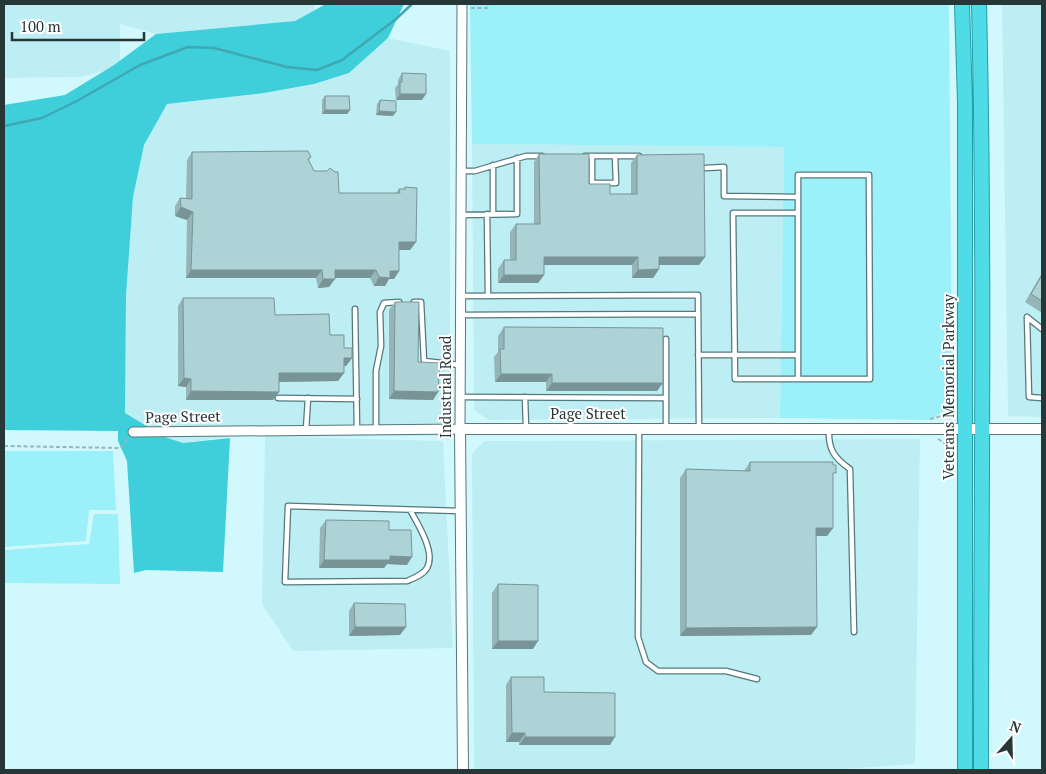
<svg xmlns="http://www.w3.org/2000/svg" width="1046" height="774" font-family="'PT Serif',serif">
<style>
.built{fill:#bdeef3}
.green{fill:#9bf0f9}
.forest{fill:#3ecfdb}
.lines{fill:none;stroke-linecap:round;stroke-linejoin:round}
.stream{stroke:#3fa8b2;stroke-width:2.5}
.service-casing{stroke:#54787c;stroke-width:7}
.minor-casing{stroke:#54787c;stroke-width:11}
.tertiary-casing{stroke:#54787c;stroke-width:12}
.trunk-casing{stroke:#269ca6;stroke-width:16}
.path{stroke:#97b6b9;stroke-width:2;stroke-dasharray:4 2.5;stroke-linecap:butt}
.service{stroke:#fff;stroke-width:4.5}
.minor{stroke:#fff;stroke-width:9}
.tertiary{stroke:#fff;stroke-width:10}
.trunk{stroke:#50dce7;stroke-width:14}
.wall{fill:#95b5b9}
.shaded-wall{fill:#799496}
.building{fill:#add3d7;stroke:#799496}
.labels{text-anchor:middle;stroke-width:4;stroke-linejoin:round;paint-order:stroke}
.street-label{font-size:15px;fill:#273738;stroke:#fff}
</style>
<rect width="100%" height="100%" fill="#d1f9fd"/>
<path class="built" d="M4 4H314L315 10 295 21 156 34 120 24V67L81 77 4 78Z
M1002 4H1042V417L1008 416Z
M388 38 450 51V440L437 436 290 437 443 441 453 648 293 651 262 604 265 436H234L183 443 158 434 125 413 126 296 133 197 144 145 167 104 264 93 315 84 349 73Z
M472 144 784 147 780 418 489 420 474 410Z
M920 439 915 764 832 770H474L472 454 484 441Z"/>
<path class="green" d="M470 4H949L952 395 942 412 931 420 780 418 784 147 472 144Z
M4 451H113L116 510H89L86 541 4 547Z
M94 514H118L120 584 4 583V550L89 544Z"/>
<path class="forest" d="M326 4H404L388 38 349 73 314 84 264 93 167 104 144 145 133 197 126 296 125 413 165 437 183 443 230 438 223 572 146 570 134 573 127 461 118 441V431L4 430V105L65 95 114 65 156 34 295 21Z"/>
<g class="lines">
<path class="stream" d="M4 126 42 118 77 101 140 65 188 47 214 48 287 67 317 70 342 60 396 19 412 4"/>
<defs>
<path id="service" d="M585 156H639
M592 156V183H616L615 156
M493 165V214
M706 168 724 167V196L798 197
M462 171H475L526 156H542
M487 214 488 295
M461 215 517 214V158
M461 296 698 295 699 428
M414 302H421L424 361 460 365
M355 309 357 430
M461 315 698 314
M1042 329 1027 317 1029 397 1042 398
M698 355H798
M798 379C798 311 798 243 798 175H869L870 379H735L733 213H798
M460 397 666 398
M525 397 526 428
M278 398 357 399
M666 429V339
M829 429C828 449 834 458 850 469L854 632
M306 430 308 398
M376 430V371L381 346 380 312 384 303 399 302
M639 430 638 637 646 662 658 671H726L757 679
M410 510C418 524 436 553 427 568 423 575 414 578 407 581L285 582 288 506 460 511"/>
<path id="minor" d="M133 432 460 429 462 4"/>
<path id="tertiary" d="M463 770 460 429H1042"/>
<path id="trunk" d="M962 4 965 103V770
M979 4C985 259 981 515 981 770"/>
</defs>
<use href="#service" class="service-casing"/>
<use href="#minor" class="minor-casing"/>
<use href="#tertiary" class="tertiary-casing"/>
<use href="#trunk" class="trunk-casing"/>
<path class="path" d="M471 8H488V4
M930 419C940 417 947 414 953 406
M938 439C947 444 950 449 954 458
M4 446 121 448 127 439"/>
<use href="#service" class="service"/>
<use href="#minor" class="minor"/>
<use href="#tertiary" class="tertiary"/>
<use href="#trunk" class="trunk"/>
</g>
<path class="wall" d="M402 73 422 100H396L395 88 398 84V80Z
M325 96 350 110 347 114H322V100Z
M380 100 393 116 376 115 377 104Z
M192 152 311 157 308 161 314 171 339 193H396L399 189H404L405 187 416 242 410 250H399V271L394 279H389L385 286H374L370 278H335L329 287 318 288 316 278H186L187 220 175 216V206L180 198H186L187 160Z
M539 154 589 184 610 194H631V163L637 155 705 257 699 265H659V269L653 278H632V265H544V275L538 283H498V269L504 260H510V232L516 224H534V162Z
M1042 273V313L1025 302Z
M183 298 275 315 330 335 344 348 352 358 346 366H344V373L338 381 279 382V392L273 400H186V387L178 386V306Z
M395 302 418 362 438 392 433 400 389 399V310Z
M504 327 657 391H546V382H495L494 357 498 352V336Z
M750 462 833 478V528L827 536H816L811 635 680 636V478L686 469 744 471Z
M326 520 389 530 407 565 387 564 384 568H319L320 528Z
M498 584 533 649H492V593Z
M354 603 400 635 349 636V611Z
M511 677 544 692 610 745H519V742H506V685Z"/>
<path class="shaded-wall" d="M400 94H426L422 100H396Z
M325 110H350L347 114H322Z
M379 111 396 112 393 116 376 115Z
M181 207 193 212 187 220 175 216Z
M399 242H416L410 250H393Z
M544 257H638L632 265H538Z
M659 257H705L699 265H653Z
M659 269 653 278H632L638 270Z
M191 270H322L316 278H186Z
M335 270H376L370 278H329Z
M390 271H399L394 279H389L385 286H374L379 277Z
M504 275H544L538 283H498Z
M323 279H335L329 287 318 288Z
M344 358H352L346 366H338Z
M279 373H344L338 381 273 382Z
M501 374H552L546 382H495Z
M184 378 191 379 186 387 178 386Z
M552 383H663L657 391H546Z
M191 391 279 392 273 400H186Z
M394 391 438 392 433 400 389 399Z
M816 528H833L827 536H810Z
M390 556 412 557 407 565 387 564 384 568H319L324 560Z
M355 627H406L400 635 349 636Z
M817 627 811 635 680 636 686 628Z
M498 641H538L533 649H492Z
M512 733H525L519 742H506Z
M525 737H615L610 745H519Z"/>
<path class="building" d="M402 73 426 74V94H400V82H402Z
M325 96H349L350 110H325Z
M380 100 396 101V112L379 111Z
M308 151 311 157 308 159 314 171H327L330 168 335 172H338L339 193H400L399 189H405V187L417 188 416 242H399V271H390V278L379 277 376 270H335V279H323L322 270H191L193 212 181 207 180 198 192 199V152Z
M539 154H589V184H610V194H637V155L704 154 705 257H659V269L638 270V257H544V275H504V260H516V224H540Z
M1042 275V301L1031 294Z
M183 298H274L275 315 329 314 330 335H344V348H352V358H344V373H279V392L191 391V379L184 378Z
M395 302H419L418 362 440 363 438 392 394 391Z
M504 327 663 328V383H552V374H501L500 349H504Z
M750 462H833V465H836V473H833V528H816L817 627 686 628V469L750 471Z
M326 520 389 521V530H411L412 557 390 556V560H324Z
M498 584 538 585V641H498Z
M354 603 405 604 406 627H355Z
M511 677H544V692L615 693V737H525V733H512Z"/>
<g class="labels">
<g class="street-label">
<text transform="translate(446 387) rotate(-90)" y="5">Industrial Road</text>
<text transform="translate(949 387) rotate(-90)" y="5">Veterans Memorial Parkway</text>
<text x="588" y="419">Page Street</text>
<text transform="translate(183 417) rotate(-1)" y="5">Page Street</text>
</g>
</g>
<rect width="1046" height="774" fill="none" stroke="#273738" stroke-width="10"/>
<g transform="translate(1011 739) rotate(20)" stroke="#ffffff" stroke-width="4" paint-order="stroke">
<path d="M0-4L9 19L0 12L-9 19Z" fill="#273738"/>
<text y="-8" font-size="14" font-weight="bold" text-anchor="middle" fill="#273738">N</text>
</g>
<path d="M12 32v8h132v-8" fill="none" stroke="#273738" stroke-width="2.5"/>
<text x="20" y="32" font-size="15" fill="#273738" stroke="#ffffff" stroke-width="4" paint-order="stroke">100 m</text>
</svg>
